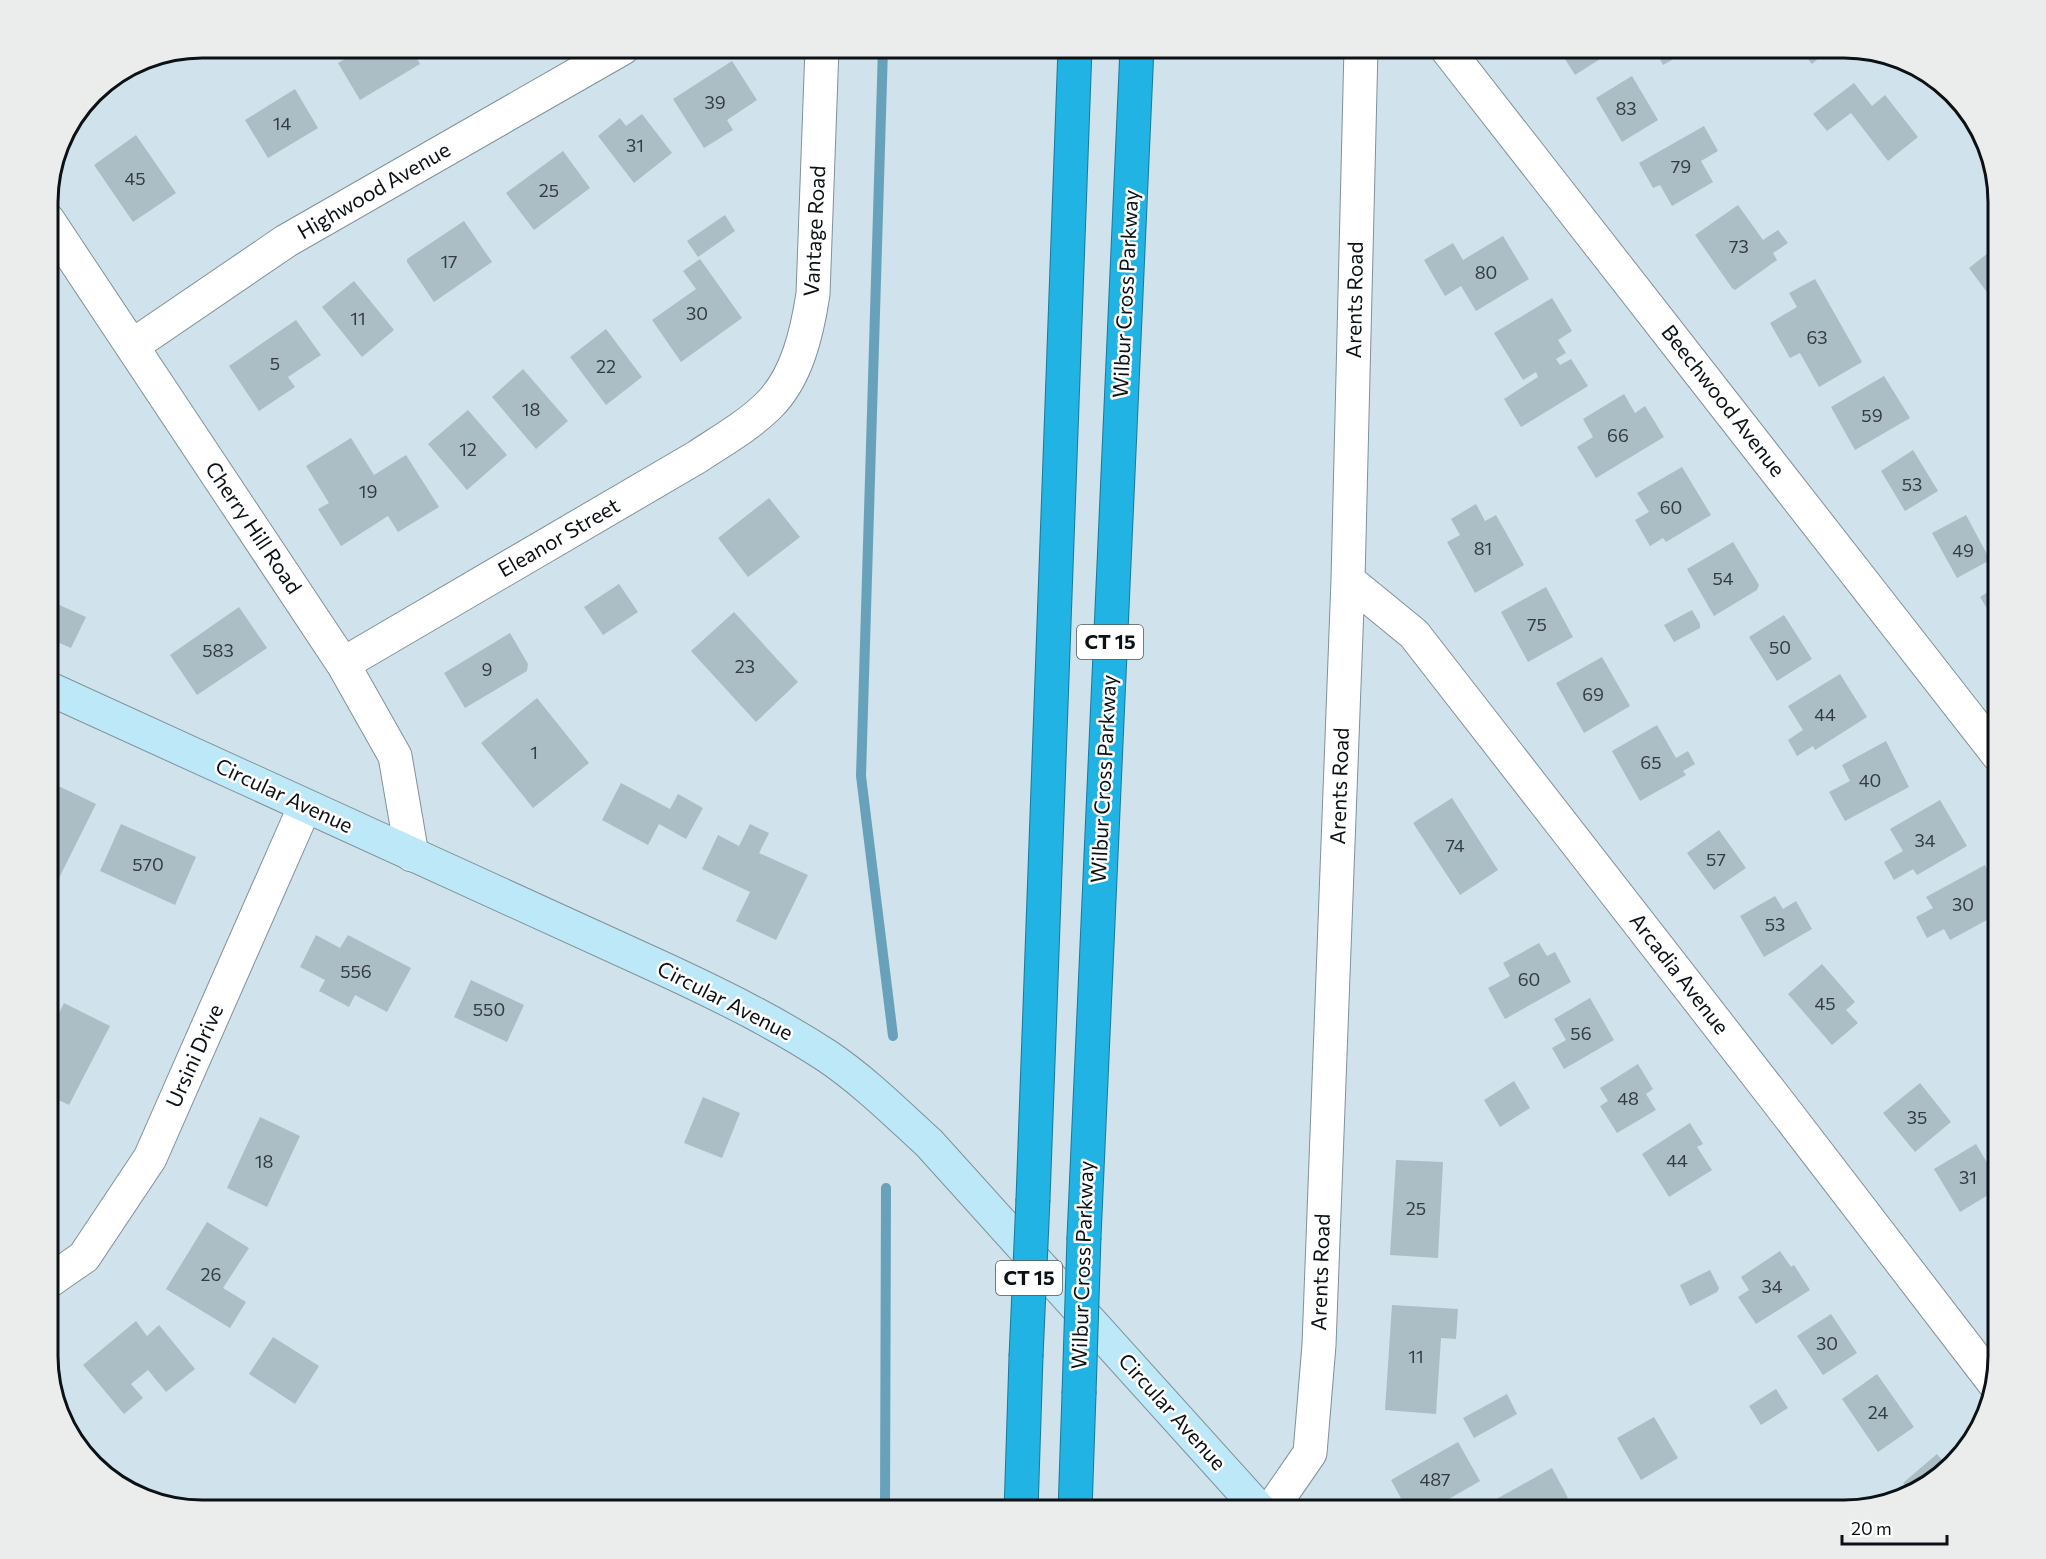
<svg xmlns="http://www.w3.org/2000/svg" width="2046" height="1559" font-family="Commissioner,sans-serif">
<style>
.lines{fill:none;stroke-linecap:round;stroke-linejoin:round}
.stream{stroke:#68a1ba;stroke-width:10}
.building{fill:#abbdc5}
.minor-casing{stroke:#809199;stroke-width:35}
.secondary-casing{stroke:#809199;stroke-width:35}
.motorway-casing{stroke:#197a9b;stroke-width:35}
.minor{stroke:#fff;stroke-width:33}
.secondary{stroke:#bce8f7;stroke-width:33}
.motorway{stroke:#21b3e3;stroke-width:33}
.motorway-bridge-casing{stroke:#197a9b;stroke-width:35;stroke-linecap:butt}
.motorway-bridge{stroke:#21b3e3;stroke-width:33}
.labels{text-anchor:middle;stroke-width:5;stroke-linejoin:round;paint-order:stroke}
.number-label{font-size:18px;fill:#333c40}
.shield{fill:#fff;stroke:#54585a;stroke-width:1.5}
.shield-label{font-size:20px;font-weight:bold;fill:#0b1114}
.street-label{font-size:21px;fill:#0b1114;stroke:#fff}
.rim{fill:none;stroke:#0b1114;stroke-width:3}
</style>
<rect width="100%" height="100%" fill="#d0e2eb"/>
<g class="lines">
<path class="stream" d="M883 48 861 776 893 1036
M885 1511 886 1188"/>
</g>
<path class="building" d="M363 48H411L420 64 360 100 338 63Z
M1558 48H1609L1611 52 1575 75Z
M1654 48H1690L1691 49 1663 65Z
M1799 48H1830L1812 64Z
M732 61 757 100 727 120 733 130 704 148 673 99Z
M1632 76 1658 120 1622 142 1596 98Z
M1854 83 1872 106 1885 95 1918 137 1888 161 1851 113 1827 131 1813 114Z
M295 89 318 128 268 158 245 120Z
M642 114 672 153 634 183 598 136 620 118 626 126Z
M1704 126 1718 151 1701 161 1713 182 1672 206 1660 185 1653 188 1639 163Z
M136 135 176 193 133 222 94 165Z
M563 151 590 188 534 230 506 193Z
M1738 205 1763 240 1778 230 1788 243 1773 253 1777 260 1735 290 1732 288 1695 235Z
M725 215 735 231 698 257 687 241Z
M464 221 492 262 434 302 407 262V259Z
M1503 236 1529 279 1476 311 1461 286 1445 296 1424 260 1453 243 1463 260Z
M1998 245V329L1987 315 1998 307 1969 268Z
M700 259 742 318 681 362 652 320 696 289 683 271Z
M1815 279 1862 362 1819 387 1800 353 1790 358 1770 323 1797 307 1789 293Z
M354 281 394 330 362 357 322 307Z
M1552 298 1572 331 1558 340 1566 353 1556 359 1560 365 1571 359 1588 386 1521 427 1504 399 1538 377 1536 372 1523 380 1494 333Z
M296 320 321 355 288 377 295 387 259 411 229 366Z
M606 329 642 377 606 405 570 357Z
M523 369 568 421 536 449 492 397Z
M1884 376 1910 418 1855 450 1831 407Z
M1624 394 1635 413 1645 406 1664 437 1596 478 1577 447 1593 437 1583 419Z
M468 410 507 455 467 490 428 444Z
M351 438 374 475 406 455 439 507 398 532 388 516 341 546 318 509 329 503 306 466Z
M1913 450 1938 491 1905 511 1881 471Z
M1682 467 1711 515 1666 542 1663 538 1650 546 1635 520 1649 512 1637 493Z
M769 498 800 537 748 577 718 538Z
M1476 504 1485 521 1496 515 1524 565 1475 593 1447 542 1460 535 1451 519Z
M1966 515 1990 560 1957 578 1932 533Z
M1733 542 1759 585 1757 590 1714 616 1687 569Z
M619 584 638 612 603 635 584 607Z
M1998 586V626L1980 597Z
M1546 587 1573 637 1528 662 1501 612Z
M55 603 86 617 71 648 48 638V617Z
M239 607 267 648 197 695 170 655Z
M1692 610 1700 624V628L1674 642 1664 625Z
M734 612 798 682 756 722 691 651Z
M1784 615 1812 659 1777 681 1749 637Z
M510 633 528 664 527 671 465 708 444 673Z
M1602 657 1630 706 1584 733 1556 683Z
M1840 674 1867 717 1815 750 1813 746 1797 756 1788 740 1803 730 1788 706Z
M537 698 589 763 533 808 481 743Z
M1657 725 1676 758 1688 751 1695 764 1683 771 1686 775 1640 801 1612 751Z
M1886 741 1909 787 1845 821 1829 792 1850 781 1842 765Z
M50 782 96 804 58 880 48 875V786Z
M621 783 670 809 678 794 703 808 686 839 659 824 648 845 602 820Z
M1452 798 1498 870 1460 895 1413 823Z
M1940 800 1967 846 1917 875 1913 869 1894 880 1884 862 1903 851 1890 829Z
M121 824 196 857 175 905 100 871Z
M750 824 769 833 759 853 808 875 776 940 736 921 750 892 702 869 718 835 739 846Z
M1719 830 1746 868 1714 890 1687 853Z
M1985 865 1998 890V914L1950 940 1944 929 1927 938 1916 917 1933 908 1926 897Z
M1775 896 1783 909 1796 901 1812 929 1764 957 1740 916Z
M316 935 340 948 348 935 411 968 387 1012 355 995 349 1007 319 991 325 980 300 967Z
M1539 943 1547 956 1555 952 1571 982 1505 1019 1488 988 1510 976 1503 963Z
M1998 951V973L1988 957Z
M1822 964 1855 1002 1846 1010 1858 1023 1832 1045 1788 994Z
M471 980 524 1005 507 1042 454 1017Z
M1590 998 1614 1040 1564 1069 1552 1048 1566 1040 1554 1019Z
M64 1003 110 1026 69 1105 48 1095V1017L55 1021Z
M1638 1064 1653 1089 1646 1094 1656 1110 1617 1133 1600 1106 1608 1101 1600 1088Z
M1514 1081 1530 1108 1500 1127 1484 1100Z
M1920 1083 1951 1122 1915 1152 1883 1113Z
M703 1097 740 1113 722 1158 684 1143Z
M260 1117 300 1136 267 1207 227 1188Z
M1690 1123 1703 1144 1697 1147 1712 1170 1669 1197 1642 1154Z
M1976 1144 1998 1181V1189L1960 1212 1934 1169Z
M1396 1160 1443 1162 1438 1258 1390 1255Z
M207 1222 249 1248 223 1288 246 1302 230 1328 166 1289Z
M1998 1247V1261L1991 1253Z
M1780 1251 1791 1267 1794 1265 1810 1290 1756 1324 1738 1297 1749 1290 1741 1277Z
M1710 1270 1719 1288 1717 1292 1690 1306 1680 1285Z
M1392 1305 1458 1309 1456 1339 1441 1338 1436 1414 1385 1410Z
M1831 1314 1857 1353 1823 1375 1797 1336Z
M136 1321 147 1336 159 1325 195 1369 166 1392 148 1370 131 1384 143 1398 124 1414 83 1365Z
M273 1337 319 1366 295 1404 249 1374Z
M1877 1374 1914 1427 1878 1452 1842 1399Z
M1776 1389 1788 1408 1761 1425 1749 1406Z
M1507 1394 1517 1414 1474 1438 1463 1418Z
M62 1412 69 1427 67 1428 64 1425Z
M1654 1417 1678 1458 1641 1480 1617 1438Z
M1458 1442 1480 1481 1428 1511H1408L1391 1480Z
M1937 1454 1947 1466 1913 1494 1903 1483Z
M1552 1468 1568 1498 1545 1511H1475Z"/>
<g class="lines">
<defs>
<path id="minor" d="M1446 48 1998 755
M48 220 343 664 395 756 412 855
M132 346 286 241 623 48
M1348 580 1414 634 1779 1103 1994 1383
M343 664 697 457C721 441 748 426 769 405 797 377 807 333 813 294L822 48
M48 1282 84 1257 150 1158 305 806
M1270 1511 1310 1453 1319 1345 1348 580 1361 48"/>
<path id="secondary" d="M48 688 664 969C720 995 775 1022 827 1056 864 1081 896 1113 929 1143L1261 1511"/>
<path id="motorway" d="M1033 1199 1075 48
M1084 1237 1137 48
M1021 1511 1026 1357
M1075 1511 1079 1394"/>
</defs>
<use href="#minor" class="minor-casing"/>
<use href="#secondary" class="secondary-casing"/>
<use href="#motorway" class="motorway-casing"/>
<use href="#minor" class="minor"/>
<use href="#secondary" class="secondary"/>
<use href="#motorway" class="motorway"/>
<defs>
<path id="motorway-bridge" d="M1026 1357 1033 1199
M1079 1394 1084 1237"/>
</defs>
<use href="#motorway-bridge" class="motorway-bridge-casing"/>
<use href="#motorway-bridge" class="motorway-bridge"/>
</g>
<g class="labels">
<g class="number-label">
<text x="715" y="109">39</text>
<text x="1626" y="115">83</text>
<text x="282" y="130">14</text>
<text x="635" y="152">31</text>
<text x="1681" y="173">79</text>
<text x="135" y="185">45</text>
<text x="549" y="197">25</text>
<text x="1739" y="253">73</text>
<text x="449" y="268">17</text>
<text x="1486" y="279">80</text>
<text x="697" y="320">30</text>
<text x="358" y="325">11</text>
<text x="1817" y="344">63</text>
<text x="275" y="370">5</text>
<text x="606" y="373">22</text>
<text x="531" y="416">18</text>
<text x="1872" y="422">59</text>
<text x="1618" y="442">66</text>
<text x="468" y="456">12</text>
<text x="1912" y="491">53</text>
<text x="368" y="498">19</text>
<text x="1671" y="514">60</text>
<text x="1483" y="555">81</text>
<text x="1963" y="557">49</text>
<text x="1723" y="585">54</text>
<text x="1537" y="631">75</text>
<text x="1780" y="654">50</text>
<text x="218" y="657">583</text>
<text x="745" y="673">23</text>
<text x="487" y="676">9</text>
<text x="1593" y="701">69</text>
<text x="1825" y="721">44</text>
<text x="534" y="759">1</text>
<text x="1651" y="769">65</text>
<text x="1870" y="787">40</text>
<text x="1925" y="847">34</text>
<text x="1455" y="852">74</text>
<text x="1716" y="866">57</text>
<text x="148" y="871">570</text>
<text x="1963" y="911">30</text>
<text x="1775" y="931">53</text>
<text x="356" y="978">556</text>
<text x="1529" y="986">60</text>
<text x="1825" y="1010">45</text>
<text x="489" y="1016">550</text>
<text x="1581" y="1040">56</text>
<text x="1628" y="1105">48</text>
<text x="1917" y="1124">35</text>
<text x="1677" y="1167">44</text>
<text x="264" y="1168">18</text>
<text x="1968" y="1184">31</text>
<text x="1416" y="1215">25</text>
<text x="211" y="1281">26</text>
<text x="1772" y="1293">34</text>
<text x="1827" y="1350">30</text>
<text x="1416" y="1363">11</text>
<text x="1878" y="1419">24</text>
<text x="1435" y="1486">487</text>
</g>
<g class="shield">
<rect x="1077" y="625" width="66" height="34" rx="4.5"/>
<rect x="996" y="1261" width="66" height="34" rx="4.5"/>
</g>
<g class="shield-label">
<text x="1110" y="649">CT 15</text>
<text x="1029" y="1285">CT 15</text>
</g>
<g class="street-label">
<text transform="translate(374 191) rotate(-30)" y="7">Highwood Avenue</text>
<text transform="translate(815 231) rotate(-87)" y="7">Vantage Road</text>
<text transform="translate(1126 294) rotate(-87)" y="7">Wilbur Cross Parkway</text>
<text transform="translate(1355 300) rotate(-89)" y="7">Arents Road</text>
<text transform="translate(1723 401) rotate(52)" y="7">Beechwood Avenue</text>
<text transform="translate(253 528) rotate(56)" y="7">Cherry Hill Road</text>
<text transform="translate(559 538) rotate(-30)" y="7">Eleanor Street</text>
<text transform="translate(1104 779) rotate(-87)" y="7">Wilbur Cross Parkway</text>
<text transform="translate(1340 786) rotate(-88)" y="7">Arents Road</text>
<text transform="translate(284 796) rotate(25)" y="7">Circular Avenue</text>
<text transform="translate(1679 974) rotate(52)" y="7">Arcadia Avenue</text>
<text transform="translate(725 1001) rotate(27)" y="7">Circular Avenue</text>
<text transform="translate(195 1056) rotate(-66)" y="7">Ursini Drive</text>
<text transform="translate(1083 1265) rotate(-88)" y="7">Wilbur Cross Parkway</text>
<text transform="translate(1321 1272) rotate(-88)" y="7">Arents Road</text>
<text transform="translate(1172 1412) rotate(48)" y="7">Circular Avenue</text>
</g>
</g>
<path d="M0 0H2046V1559H0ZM202 58H1844A144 144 0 0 1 1988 202V1356A144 144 0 0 1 1844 1500H202A144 144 0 0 1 58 1356V202A144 144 0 0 1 202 58Z" fill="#ebecec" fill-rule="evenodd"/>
<path class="rim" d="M202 58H1844A144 144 0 0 1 1988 202V1356A144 144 0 0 1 1844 1500H202A144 144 0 0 1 58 1356V202A144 144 0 0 1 202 58Z"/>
<path d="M1842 1535v9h105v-9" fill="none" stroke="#0b1114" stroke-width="3"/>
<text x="1851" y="1535" font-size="18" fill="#0b1114" stroke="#ffffff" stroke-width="4.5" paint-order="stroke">20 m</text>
</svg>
